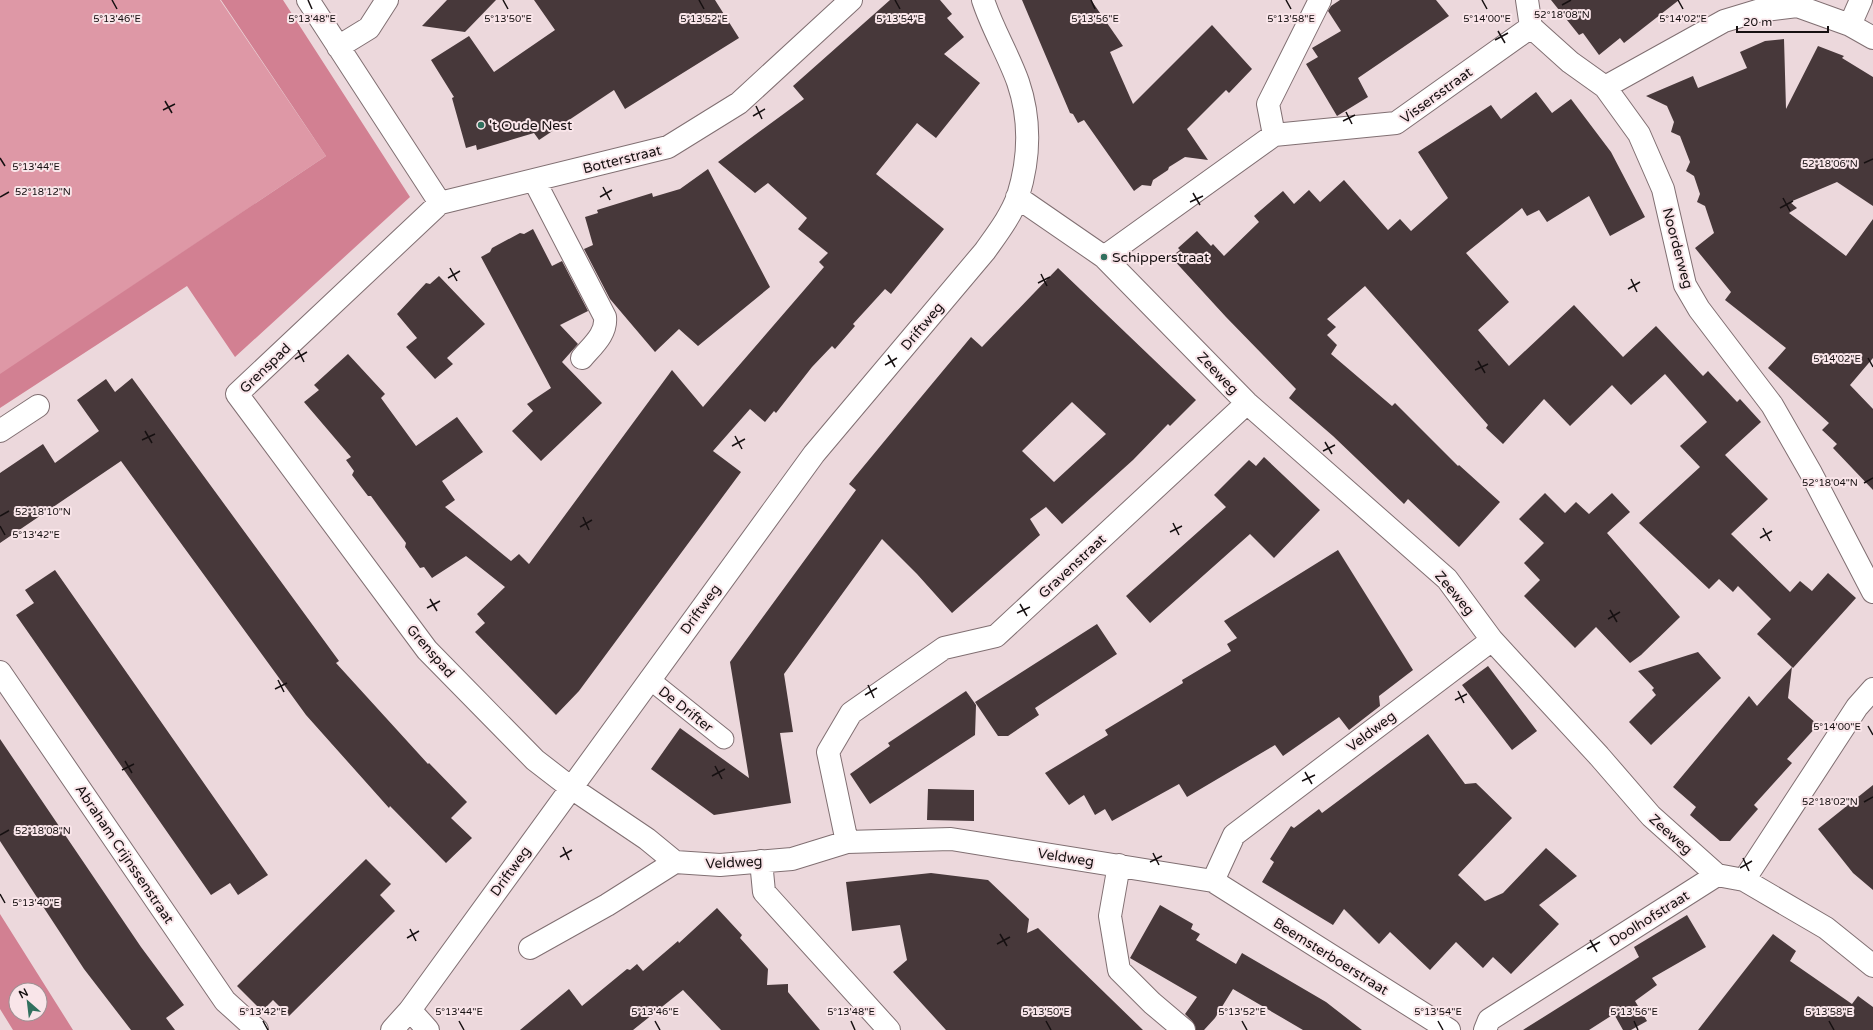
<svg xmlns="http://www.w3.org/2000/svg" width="1873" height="1030" font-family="'Varela Round',sans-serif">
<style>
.green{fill:#de98a6}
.forest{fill:#d28092;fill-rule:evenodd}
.building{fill:#47383a;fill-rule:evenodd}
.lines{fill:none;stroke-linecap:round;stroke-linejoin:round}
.pedestrian-casing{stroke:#806f72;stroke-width:21}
.minor-casing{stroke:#806f72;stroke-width:24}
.pedestrian{stroke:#fff;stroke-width:19}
.minor{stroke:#fff;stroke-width:22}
.ticks{fill:none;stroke:#161011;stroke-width:1.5}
.poi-dot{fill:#31705e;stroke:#f9e5e9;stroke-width:1.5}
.labels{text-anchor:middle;stroke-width:4;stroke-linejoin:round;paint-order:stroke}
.street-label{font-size:14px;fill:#161011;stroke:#f9e5e9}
.poi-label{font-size:14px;fill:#161011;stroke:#f9e5e9;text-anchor:start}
.ticks-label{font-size:10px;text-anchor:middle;fill:#161011;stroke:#f9e5e9;stroke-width:4;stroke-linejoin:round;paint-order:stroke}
</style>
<rect width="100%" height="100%" fill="#ecd8dc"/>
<path class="green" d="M0 0H220L326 156 0 375Z"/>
<path class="forest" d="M221 0H283L410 197 235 357 187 286 0 408V374L326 156Z
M0 914 73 1030H13L0 1009ZM16 990H40V1014H16Z"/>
<path class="building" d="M447 0H496L465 32 422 26Z
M534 0H715L739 38 625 109 614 90 539 140 534 133 477 150 476 145 466 148 452 98 454 97 431 60 469 36 494 72 555 30Z
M890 0H940L952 14 947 18 964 37 944 54 980 83 936 138 917 123 876 174 944 229 891 294 885 289 853 324 855 326 835 349 832 346 812 367 776 413 774 411 765 422 750 409 713 451 741 472 579 691 556 715 475 632 485 623 477 614 505 587 466 556 432 578 424 567 420 568 405 547 406 543 379 507 371 496H368L352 475 354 471 346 460 351 457 304 402 319 390 314 385 348 354 385 394 381 398 416 446 457 417 483 452 442 481 455 500 445 507 511 561 519 554 529 564 672 370 703 407 824 267 819 262 828 253 798 229 807 218 768 183 755 193 718 162 804 99 793 86Z
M1022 0H1091L1123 46 1110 52 1133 104 1212 25 1252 69 1229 93 1226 90 1187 129 1208 160 1185 157 1169 167 1168 170 1153 180 1151 186 1142 185 1134 191 1084 120 1078 123 1073 114 1070 113Z
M1340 0H1436L1449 16 1358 78 1368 97 1337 116 1306 64 1318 57 1312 48 1341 31 1328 11 1331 6Z
M1551 0H1679L1624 43 1620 38 1599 55 1583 33 1579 35Z
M1784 39 1786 109 1818 46 1844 56 1842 58 1873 77V206L1837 182 1790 202 1797 208 1789 213 1846 256 1873 219V358L1850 385 1873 409V490L1833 448 1837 444 1822 430 1829 423 1768 368 1786 348 1725 300 1731 292 1695 248 1714 233 1705 206 1697 202 1700 194 1694 176 1686 171 1690 162 1680 136 1671 132 1674 122 1667 106 1646 96 1693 76 1698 88 1747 68 1740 52 1765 41Z
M1536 92 1552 113 1571 99 1611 152 1645 217 1610 236 1589 196 1547 222 1539 210 1527 216 1522 208 1466 253 1509 302 1478 330 1509 366 1574 305 1623 357 1656 326 1703 376 1708 371 1737 402 1740 399 1761 422 1725 455 1768 499 1731 534 1790 592 1800 581 1812 591 1828 573 1856 598 1793 668 1757 634 1771 619 1738 586 1733 592 1719 579 1709 589 1639 523 1700 467 1680 446 1707 422 1665 374 1631 405 1612 385 1570 426 1544 399 1503 444 1486 428 1488 425 1365 286 1327 319 1336 327 1327 335 1337 345 1331 354 1392 406 1395 403 1458 466 1459 465 1500 502 1459 547 1408 499 1404 504 1333 436 1289 398 1296 389 1226 317 1171 257 1180 250 1178 248 1197 231 1211 246 1213 244 1224 256 1259 222 1254 216 1283 191 1294 204 1309 190 1320 202 1344 180 1388 230 1400 219 1411 231 1448 198 1418 152 1491 105 1501 119Z
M708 169 770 287 698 346 679 329 655 352 610 299 584 249 593 245 585 217 598 213 597 210 652 193 653 197 680 189Z
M533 229 552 266 562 261 588 311 560 325 578 344 562 362 602 403 541 461 512 431 533 411 527 404 551 388 481 257 490 252 492 248 520 233 524 234Z
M1058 268 1196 400 1170 426 1168 424 1133 460 1062 524 1046 507 1030 519 1040 535 952 613 917 574 882 539 784 674 793 732 780 733 791 803 714 815 651 769 680 728 749 778 730 662 856 490 849 484 887 438 971 337 982 347ZM1072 402 1106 434 1054 482 1022 451Z
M439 276 485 324 447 358 453 364 435 379 406 347 417 338 397 314 426 283 430 284Z
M132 378 339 661 336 663 428 764 429 763 467 802 451 818 472 838 446 863 390 806 389 808 306 715 121 461 0 543V473L43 444 55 463 99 431 77 400 106 379 115 392Z
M1264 457 1320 510 1274 558 1250 534 1150 623 1126 596 1226 507 1214 495 1249 460 1256 466Z
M1545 493 1565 513 1576 502 1589 514 1612 493 1630 512 1607 533 1680 617 1641 655 1630 663 1596 627 1575 648 1524 596 1540 580 1524 563 1544 543 1519 519Z
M1338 550 1413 670 1379 696 1380 706 1349 730 1339 717 1283 756 1275 745 1187 797 1179 784 1112 821 1105 809 1095 815 1084 795 1069 805 1045 773 1108 735 1105 730 1183 683 1182 680 1231 651 1227 644 1237 638 1224 621Z
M55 570 268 875 238 895 230 883 211 895 16 615 34 603 25 590Z
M1097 624 1117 654 1035 708 1039 715 1008 736H998L975 702Z
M1698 652 1721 678 1651 745 1629 722 1656 695 1652 690 1654 688 1638 671Z
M1488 666 1537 731 1512 750 1462 685Z
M1792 667 1788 698 1818 725 1787 759 1792 763 1754 805 1758 809 1730 841H1720L1690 815 1696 807 1673 787 1749 696 1757 706Z
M966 691 976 705 975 735 870 804 850 774 890 746 888 743Z
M1428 734 1465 784 1476 783 1512 818 1458 875 1485 901 1503 893 1546 848 1577 876 1539 905 1559 924 1511 974 1493 957 1483 968 1456 942 1430 970 1390 932 1379 944 1344 909 1333 925 1262 882 1274 862 1270 859 1291 826 1294 828 1319 809 1322 813Z
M0 739 141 947 184 1005 166 1018 175 1030H131L84 969 0 841Z
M1873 785V890L1853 873 1818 829Z
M928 789 974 790V821L927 820Z
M366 859 391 884 380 895 395 911 289 1016 273 1000 262 1011 237 986Z
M931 873 988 880 1029 919 1027 933 1038 928 1143 1030H946L893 972 907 960 900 925 852 931 846 882Z
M1160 905 1193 924 1191 929 1200 934 1196 940 1236 964 1242 953 1326 1002 1362 1030H1303L1233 989 1215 1018 1204 1030H1196L1192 1021 1185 1014 1197 997 1130 958Z
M717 908 742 935 740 938 768 969 767 985 788 984V992L820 1030H721L683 990 633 1030H520L569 989 582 1006 627 969 630 970 637 964 643 971 678 941 679 943Z
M1687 915 1706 947 1652 978 1657 985 1635 1001 1647 1021 1631 1030H1623L1614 1014 1589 1030H1523L1639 957 1634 947Z
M1773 934 1796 951 1790 961 1852 1004 1858 996 1873 1007V1030H1698Z"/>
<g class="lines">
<defs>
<path id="pedestrian" d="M649 679 724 739"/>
<path id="minor" d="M308 0 440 203
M851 0 739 103 668 147 440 203 237 394 427 650 535 760 570 787 647 839 675 862 720 865 792 859 847 842 951 839 1213 881 1234 835 1492 640
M1527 0 1531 27 1570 62 1605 87 1639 134 1663 189 1685 285 1699 309 1772 405 1811 473 1873 592
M1850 25 1861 0
M338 47 369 28 387 0
M1605 87 1724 21 1757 11 1797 6 1850 25 1873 38
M1274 135 1268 104 1320 0
M534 180 605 317C607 334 592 346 582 358
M1017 197 1104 257 1247 403 1447 579 1492 640 1599 756 1651 816 1717 875 1744 880 1826 928 1873 966
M1104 257 1274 135 1396 123 1531 27
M0 431 38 406
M0 672 225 1001 257 1030
M847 842 828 752 851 713 944 648 996 636 1247 403
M761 861 764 892 889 1030
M1119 865 1110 916 1119 970 1152 1003 1184 1030
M1744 880 1857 707 1873 689
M1213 881 1449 1030
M530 948 607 905 675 862
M410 1010 428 1030
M392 1030 410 1010 814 454 985 251C997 234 1011 216 1018 196 1030 157 1031 120 1018 82 1008 54 992 28 983 0
M1485 1030 1489 1020 1717 875"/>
</defs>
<use href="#pedestrian" class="pedestrian-casing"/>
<use href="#minor" class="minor-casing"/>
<use href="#pedestrian" class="pedestrian"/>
<use href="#minor" class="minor"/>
</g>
<path class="ticks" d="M112 0 117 9M308 0 312 9M503 0 508 9M699 0 704 9M895 0 900 9M1091 0 1095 9M1286 0 1291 9M1482 0 1487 9M1678 0 1683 9M1562 5 1571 0M1498 31 1505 43M1495 40 1508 33M165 101 172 113M756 106 762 119M163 110 175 104M1346 112 1352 124M753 116 765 109M1343 121 1355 115M0 158 5 166M1864 163 1873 159M603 187 610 200M1193 193 1200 205M0 197 9 192M600 197 612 190M1783 198 1790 211M1190 202 1203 196M1780 208 1793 201M450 268 457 281M1041 274 1047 286M448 278 460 271M1631 279 1637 292M1038 283 1050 277M1628 289 1640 282M298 350 304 362M888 355 895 367M1868 358 1873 367M295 359 307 352M1478 361 1485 373M885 365 897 358M1475 370 1488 364M145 431 152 443M735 436 742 449M142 440 155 434M1325 442 1332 454M732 446 745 439M1323 451 1335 445M1864 483 1873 478M0 516 9 511M583 517 589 530M1173 523 1179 535M0 526 5 535M580 527 592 520M1763 528 1770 541M1170 532 1182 526M1760 538 1772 531M430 599 437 611M1020 604 1027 616M427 608 440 601M1610 610 1617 622M1017 613 1030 607M1608 619 1620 612M278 680 284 692M868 685 874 698M275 689 287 683M1458 691 1464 703M865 695 877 688M1455 700 1467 694M1868 726 1873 735M125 761 132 773M715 766 722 779M122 770 134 764M1305 772 1312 784M712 776 725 769M1302 781 1315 775M1864 802 1873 797M0 835 9 830M563 847 569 860M1153 853 1159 865M560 857 572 850M1743 858 1749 871M1150 862 1162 856M1740 868 1752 861M0 894 5 903M410 929 416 941M1000 934 1007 946M407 938 419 931M1590 940 1597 952M997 944 1010 937M1587 949 1600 942M263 1021 268 1030M459 1021 464 1030M655 1021 660 1030M851 1021 855 1030M1046 1021 1051 1030M1242 1021 1247 1030M1438 1021 1443 1030M1634 1021 1638 1030M1829 1021 1834 1030"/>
<g class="poi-dot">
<circle cx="481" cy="125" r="4"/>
<circle cx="1104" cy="257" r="4"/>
</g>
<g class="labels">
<g class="street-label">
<text transform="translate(1436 95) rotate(-36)" y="5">Vissersstraat</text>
<text transform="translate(622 159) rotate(-14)" y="5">Botterstraat</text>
<text transform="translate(1678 248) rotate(75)" y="5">Noorderweg</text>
<text transform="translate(922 326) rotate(-50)" y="5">Driftweg</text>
<text transform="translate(265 368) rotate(-44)" y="5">Grenspad</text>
<text transform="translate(1218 373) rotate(46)" y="5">Zeeweg</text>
<text transform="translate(1072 566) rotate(-43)" y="5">Gravenstraat</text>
<text transform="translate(1455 593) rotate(50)" y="5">Zeeweg</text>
<text transform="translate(700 609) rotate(-54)" y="5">Driftweg</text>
<text transform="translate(431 651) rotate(49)" y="5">Grenspad</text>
<text transform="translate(686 709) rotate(38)" y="5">De Drifter</text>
<text transform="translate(1371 731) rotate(-37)" y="5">Veldweg</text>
<text transform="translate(1671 834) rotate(42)" y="5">Zeeweg</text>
<text transform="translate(125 854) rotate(56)" y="5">Abraham Crijnssenstraat</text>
<text transform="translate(1066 857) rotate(9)" y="5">Veldweg</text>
<text transform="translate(734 862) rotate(-3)" y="5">Veldweg</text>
<text transform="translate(510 871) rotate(-54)" y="5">Driftweg</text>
<text transform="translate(1649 918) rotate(-32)" y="5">Doolhofstraat</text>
<text transform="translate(1331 956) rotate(32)" y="5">Beemsterboerstraat</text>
</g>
<g class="poi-label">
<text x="489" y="130">'t Oude Nest</text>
<text x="1112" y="262">Schipperstraat</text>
</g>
</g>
<g class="ticks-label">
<text x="1562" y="18">52°18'08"N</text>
<text x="117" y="22">5°13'46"E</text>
<text x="312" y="22">5°13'48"E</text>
<text x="508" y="22">5°13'50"E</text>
<text x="704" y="22">5°13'52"E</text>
<text x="900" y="22">5°13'54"E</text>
<text x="1095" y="22">5°13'56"E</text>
<text x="1291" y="22">5°13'58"E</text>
<text x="1487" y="22">5°14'00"E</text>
<text x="1683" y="22">5°14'02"E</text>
<text x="1830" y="167">52°18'06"N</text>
<text x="36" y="170">5°13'44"E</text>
<text x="43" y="195">52°18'12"N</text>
<text x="1837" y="362">5°14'02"E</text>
<text x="1830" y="486">52°18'04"N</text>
<text x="43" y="515">52°18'10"N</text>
<text x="36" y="538">5°13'42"E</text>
<text x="1837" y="730">5°14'00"E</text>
<text x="1830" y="805">52°18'02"N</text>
<text x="43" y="834">52°18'08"N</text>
<text x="36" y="906">5°13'40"E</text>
<text x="263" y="1015">5°13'42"E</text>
<text x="459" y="1015">5°13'44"E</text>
<text x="655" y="1015">5°13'46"E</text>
<text x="851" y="1015">5°13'48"E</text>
<text x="1046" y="1015">5°13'50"E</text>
<text x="1242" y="1015">5°13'52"E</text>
<text x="1438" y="1015">5°13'54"E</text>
<text x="1634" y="1015">5°13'56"E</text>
<text x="1829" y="1015">5°13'58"E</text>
</g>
<g transform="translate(28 1002) rotate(332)"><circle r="19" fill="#f9e5e9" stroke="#9e9093"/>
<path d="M0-3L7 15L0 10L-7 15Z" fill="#31705e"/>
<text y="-6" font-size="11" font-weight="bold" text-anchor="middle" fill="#161011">N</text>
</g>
<path d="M1737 26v6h91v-6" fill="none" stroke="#161011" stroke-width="2"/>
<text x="1743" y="26" font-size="12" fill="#161011" stroke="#f9e5e9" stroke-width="3" paint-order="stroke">20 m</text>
</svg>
